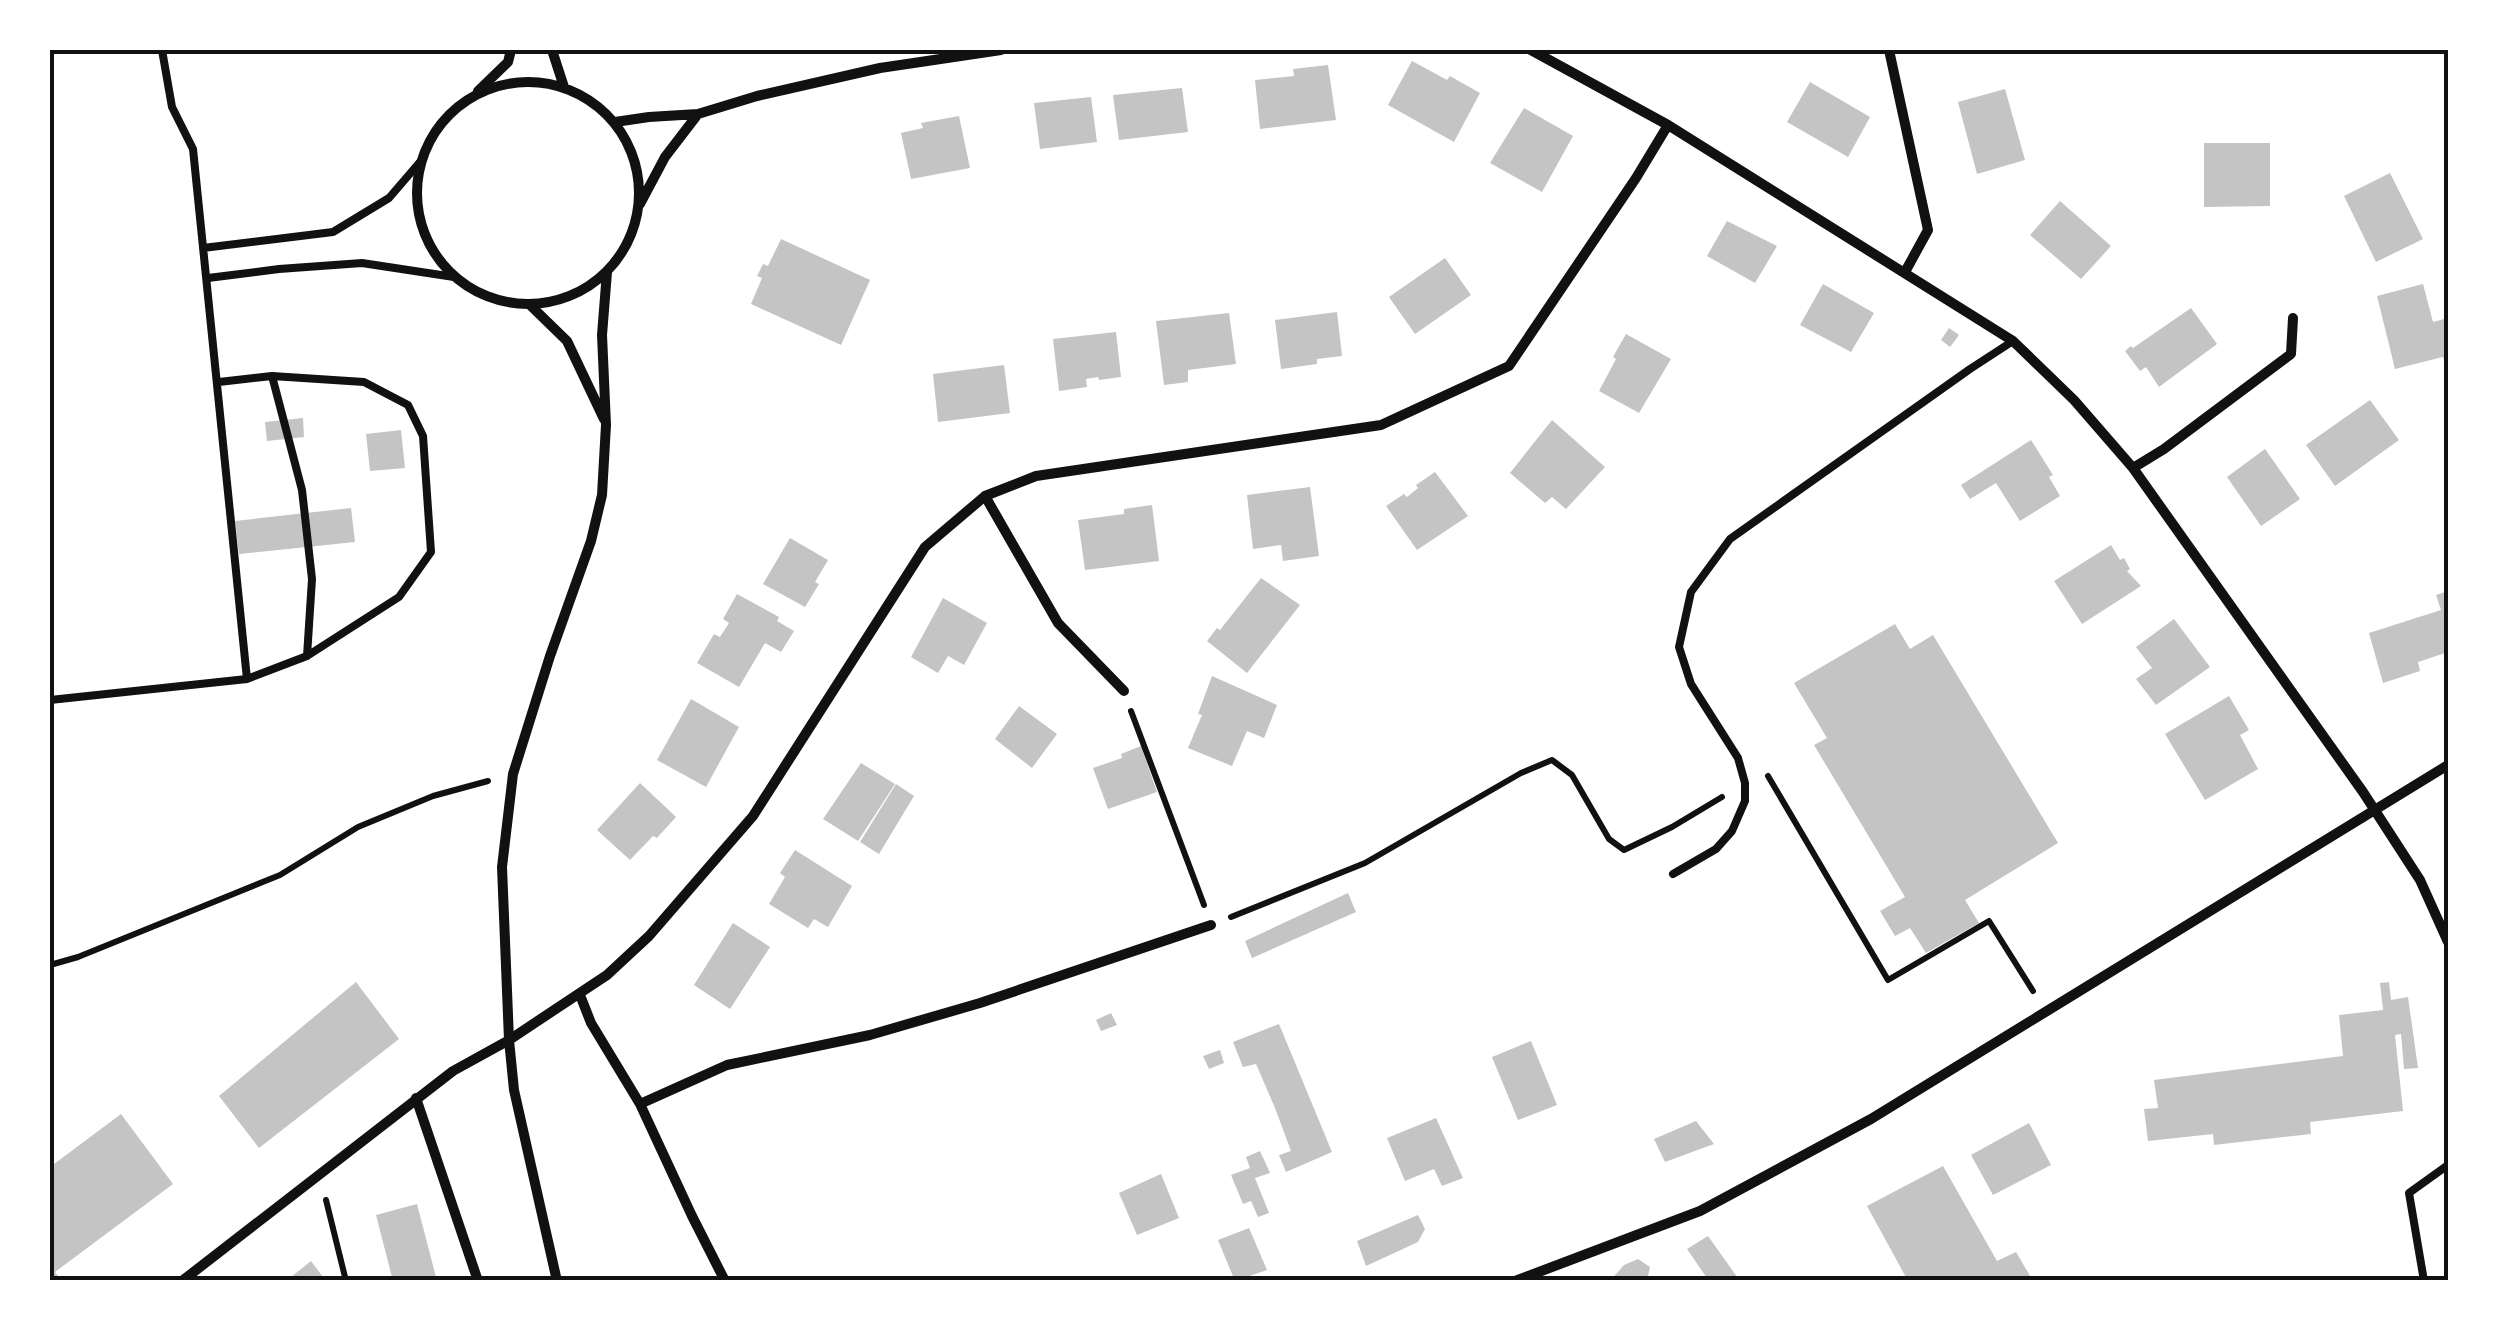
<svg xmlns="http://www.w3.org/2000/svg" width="2498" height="1331" font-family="Montserrat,sans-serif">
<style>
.building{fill:#c4c4c4}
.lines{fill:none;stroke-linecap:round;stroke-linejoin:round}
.path{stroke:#111;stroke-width:6}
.service{stroke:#111;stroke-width:8}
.minor{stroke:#111;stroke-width:10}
.neatline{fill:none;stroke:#111;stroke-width:4}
</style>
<rect width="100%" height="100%" fill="#fff"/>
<path class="building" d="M1412 61 1447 80 1450 76 1480 93 1454 142 1388 105Z
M1328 65 1336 120 1260 129 1255 80 1294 76 1293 69Z
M1810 82 1870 117 1848 157 1787 122Z
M1182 88 1188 132 1119 140 1113 95Z
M2005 89 2025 160 1977 174 1958 102Z
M1091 97 1097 142 1040 149 1034 103Z
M1524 108 1573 136 1542 192 1490 163Z
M959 116 970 168 911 179 901 133 923 128 921 123Z
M2204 143H2270V206L2204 207Z
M2390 173 2423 239 2376 262 2344 196Z
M2060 201 2111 246 2081 279 2030 235Z
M1727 221 1777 246 1755 283 1707 256Z
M781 239 870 280 841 345 751 304 762 278 757 276 763 264 768 266Z
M1445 258 1471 295 1415 334 1389 297Z
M1823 284 1874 313 1851 352 1800 325Z
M2423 284 2433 322 2448 318V372L2443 357 2395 369 2377 296Z
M2191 308 2217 344 2159 387 2146 367 2140 371 2125 351 2131 346 2133 348Z
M1337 312 1342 356 1317 359V364L1281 369 1275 320Z
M1229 313 1236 364 1188 370V382L1164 385 1156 321Z
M1949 328 1959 335 1950 347 1941 340Z
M1116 332 1121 377 1099 380 1098 377 1086 379 1087 387 1059 391 1053 339Z
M1626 334 1671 359 1639 413 1599 391 1616 359 1613 357Z
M1004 365 1010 413 938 422 933 374Z
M2370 400 2399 440 2335 486 2306 445Z
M303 418 304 437 267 441 265 422Z
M1552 420 1605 467 1566 509 1552 497 1545 503 1510 473Z
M401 430 405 468 370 471 366 434Z
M2031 440 2053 475 2049 477 2060 496 2020 521 1996 483 1970 499 1961 485Z
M2265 449 2300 499 2261 526 2227 477Z
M1435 472 1468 516 1417 550 1386 506 1404 494 1407 497 1418 488 1416 485Z
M1310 487 1319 556 1283 561 1281 545 1253 549 1247 495Z
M1152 505 1159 561 1085 570 1078 520 1124 514V509Z
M351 508 355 542 239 554 235 521Z
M790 538 828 560 815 582 819 584 805 607 763 584Z
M2111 545 2120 560 2124 558 2130 569 2127 571 2141 586 2082 624 2054 581Z
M1261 578 1300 605 1247 673 1207 641 1217 628 1220 630Z
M2448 591V652L2418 662 2420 671 2383 683 2369 633 2441 610 2436 595Z
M737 594 779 617 777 621 794 631 781 652 765 643 739 687 697 663 714 634 720 637 729 623 723 619Z
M943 598 987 623 964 665 948 656 938 673 911 657Z
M2174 619 2210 667 2156 705 2136 679 2152 668 2136 647Z
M1895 624 1910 649 1933 635 2058 843 1965 900 1979 923 1926 953 1910 928 1895 936 1880 911 1905 897 1814 745 1827 738 1794 683Z
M1212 676 1277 705 1264 738 1247 731 1232 766 1188 748 1202 715 1198 714Z
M2229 696 2249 730 2240 735 2258 769 2205 800 2165 734Z
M691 699 739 727 706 787 657 760Z
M1019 706 1057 734 1032 768 995 739Z
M1141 746 1157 792 1108 809 1093 768 1122 758 1121 754Z
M861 763 895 784 858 841 823 819Z
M640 783 676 817 657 838 653 836 630 860 597 830Z
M896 784 914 796 879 854 860 842Z
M795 850 852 886 828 927 814 919 808 928 769 904 785 877 780 873Z
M1348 893 1356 912 1252 958 1245 941Z
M733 923 770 947 730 1009 694 985Z
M356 982 399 1039 259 1148 219 1096Z
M2389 982 2391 1000 2408 997 2418 1068 2404 1069 2401 1034 2395 1035 2403 1111 2310 1122 2311 1134 2214 1145 2213 1134 2148 1141 2144 1109 2158 1108 2154 1080 2343 1056 2339 1015 2383 1010 2380 983Z
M1111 1013 1117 1025 1101 1031 1096 1020Z
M1279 1024 1332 1152 1286 1172 1279 1155 1291 1151 1275 1108 1256 1064 1243 1067 1233 1042Z
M1531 1041 1557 1105 1518 1120 1492 1057Z
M1220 1050 1224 1063 1209 1069 1203 1056Z
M121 1114 173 1184 55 1272 62 1281H50V1167Z
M1436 1118 1463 1178 1442 1186 1434 1169 1405 1181 1387 1138Z
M1696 1121 1714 1144 1665 1162 1654 1139Z
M2029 1123 2051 1165 1993 1195 1971 1155Z
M1260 1151 1270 1173 1255 1178 1269 1213 1258 1217 1251 1201 1243 1204 1231 1175 1250 1168 1246 1157Z
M1943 1166 1997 1261 2016 1252 2033 1281H1908L1867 1206Z
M1161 1174 1179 1218 1137 1235 1119 1193Z
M417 1204 437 1281H393L376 1215Z
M1418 1215 1425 1229 1418 1242 1366 1266 1357 1241Z
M1249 1228 1267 1270 1235 1281 1218 1240Z
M1708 1236 1740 1281H1709L1687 1249Z
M1638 1259 1650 1267 1647 1281H1610L1624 1265Z
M311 1261 326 1281H286Z"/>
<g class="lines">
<path class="path" d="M1131 711 1204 905
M1768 776 1888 980 1989 921 2033 991
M1231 917 1365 863 1521 773 1552 760 1572 775 1609 839 1624 850 1672 827 1722 797
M50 965 78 957 280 875 358 827 433 796 488 781
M326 1200 346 1281"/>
<path class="service" d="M203 248 333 232 389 198 420 162
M208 278 279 269 362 263 454 277
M272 376 302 490 312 579 307 656
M219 382 272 376 364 382 408 405 423 436 431 552 399 597 307 656 247 679
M50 700 247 679 193 149 172 107 162 50
M1673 874 1716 849 1732 831 1745 801V783L1738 758 1691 684 1679 647 1691 592 1730 539 1970 369 2013 341
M2424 1281 2409 1193 2448 1165"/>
<path class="minor" d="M552 50 564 87
M1531 50 1668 125 2013 341 2074 400 2133 468 2363 792 2420 880 2448 942
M1889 50 1928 230 1905 272
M417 193a111 111 0 1 1 222 0a111 111 0 1 1-222 0Z
M478 91 508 62 511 50
M615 122 649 117 698 114 757 96 880 68 1001 50
M640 204 665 157 698 114
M529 304 567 341 604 419
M2133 468 2164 449 2291 354 2293 318
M985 496 1058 623 1124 691
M580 995 591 1023 640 1104 692 1216 725 1281
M416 1098 478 1281
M640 1104 727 1065 870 1035 980 1003 1211 925
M182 1281 453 1071 509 1040 607 975 649 936 753 816 925 547 985 496 1036 476 1381 425 1509 366 1636 178 1668 125
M557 1281 514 1090 509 1040 502 867 513 774 550 656 591 541 602 495 606 425 602 335 607 272
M1515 1281 1700 1211 1871 1119 2448 765"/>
</g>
<rect width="2498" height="1331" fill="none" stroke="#ffffff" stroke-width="105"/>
<rect x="52" y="52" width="2394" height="1226" class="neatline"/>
</svg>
